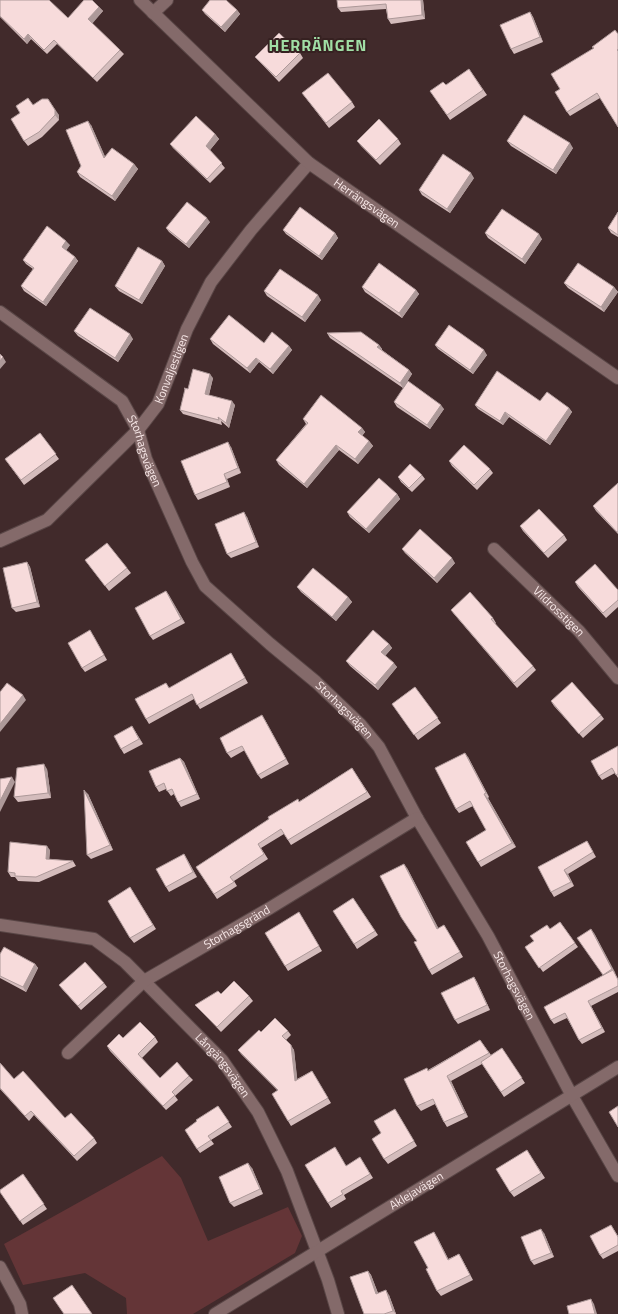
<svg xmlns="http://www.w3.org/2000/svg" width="618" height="1314" font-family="'Titillium Web',sans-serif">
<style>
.green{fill:#643537}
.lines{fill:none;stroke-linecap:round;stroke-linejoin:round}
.minor-casing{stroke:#594646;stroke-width:14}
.tertiary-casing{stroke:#594646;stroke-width:14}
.minor{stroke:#846a6a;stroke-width:12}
.tertiary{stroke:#846a6a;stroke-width:12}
.wall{fill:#d4bcbc}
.shaded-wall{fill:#ad9999}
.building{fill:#f7dbdb;stroke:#ad9999}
.labels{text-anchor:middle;stroke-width:4;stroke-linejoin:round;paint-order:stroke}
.street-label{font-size:12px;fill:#f7e7e7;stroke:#362121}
.district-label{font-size:16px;font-weight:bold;letter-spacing:1px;fill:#a0dea5;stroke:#362121}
</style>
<rect width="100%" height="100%" fill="#412a2b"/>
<path class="green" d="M162 1156 181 1178 208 1241 288 1207 302 1236 295 1253 193 1314H127L126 1298 85 1273 23 1285 4 1244Z"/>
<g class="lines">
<defs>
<g id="minor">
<path d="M153 13 167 0"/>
<path id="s1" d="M0 312 122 401 138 430 146 459 192 562 205 586 270 644 316 682 360 724 379 747 417 818 488 936 572 1096 618 1176"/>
<path id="s2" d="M0 541 47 520 138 430 158 404 187 329 211 282 251 230 309 163"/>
<path id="s3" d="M494 549 579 631 618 678"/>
<path id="s4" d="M0 925 94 939 125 962 222 1060 258 1112 287 1171 328 1280 338 1314"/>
<path id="s5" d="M68 1053 144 981 270 908 417 818"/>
<path d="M0 1267 20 1304 22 1314"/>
<path id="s6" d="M215 1314 618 1067"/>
</g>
<g id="tertiary">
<path id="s7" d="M140 0 309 163 618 378"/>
</g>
</defs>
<use href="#minor" class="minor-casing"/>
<use href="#tertiary" class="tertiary-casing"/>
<use href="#minor" class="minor"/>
<use href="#tertiary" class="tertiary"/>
</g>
<path class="wall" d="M0 0 68 18 99 7 103 11 92 23 120 50 124 54 97 82 57 44 47 54 31 39 27 44 0 17Z
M337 0H423L425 19 391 24 388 19 386 9 341 12 338 8Z
M202 10H237L240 14 225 32 205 14Z
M530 12 533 17 543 42 514 54 511 49Z
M618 34V127L600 98 570 116 567 112 560 89Z
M300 53 303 58 279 82 259 61 255 57Z
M469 69 487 95 450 120 430 91 446 85Z
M302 93 352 102 355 107 329 128Z
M33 105 59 115V120L42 137 28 146 24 141Z
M91 125 105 157 134 164 138 169 115 201 80 177 77 172 81 166Z
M215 134 219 139 210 150 225 168 210 183 173 148 170 144Z
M398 139 401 144 380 165 361 146 357 141Z
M507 141 573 148 556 174 511 146Z
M474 178 450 213 422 195 419 190Z
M618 212V237L611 233 608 228Z
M210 222 189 248 169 232 166 228Z
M283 230 335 233 338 238 322 260 286 234Z
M485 233 542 239 525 264 488 238Z
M70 245 66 250 75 257 78 261 46 306 24 291 21 286 33 269 26 264 23 260Z
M162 261 165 266 142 304 119 291 115 286Z
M564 283 614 287 618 292 604 312 568 288Z
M362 287 416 290 419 294 402 318 365 292Z
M264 291 321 300 305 322 267 296Z
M74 331 133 339 118 362 78 336Z
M327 333 379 345 382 349V350L409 370 412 374 403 388 330 338Z
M210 339 264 343 289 346 292 350 273 374 259 362 250 373 213 344Z
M435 345 487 355 473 374 438 349Z
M213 378 209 395 235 405 229 428 221 421 222 425 183 414 180 410 185 390 184 388 188 389Z
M540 401 569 408 572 412 550 445 509 417 503 425 478 409 475 405Z
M394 402 444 409 430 429 397 407Z
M303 419 362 428 365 432 362 436 369 441 373 446 358 464 339 450 307 488 279 465 276 460 306 424Z
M40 433 59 459 24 485 5 459Z
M231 447 241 473 227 479 230 487 198 500 195 495Z
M449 461 490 469 493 473 477 490 452 466Z
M422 475 425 479 412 492 401 482 398 477Z
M618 483V534L596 511 593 506Z
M397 494 400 499 369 533 350 517 347 512Z
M247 517 259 547 231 558 227 554Z
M520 526 564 535 567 540 548 558 523 531Z
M402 549 455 563 437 583 405 553Z
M85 560 127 568 131 573 109 591Z
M27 562 30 567 40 607 16 612 12 608Z
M575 582 618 590V607L606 618 578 587Z
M297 587 348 597 352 602 336 621 301 592Z
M166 591 185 623 153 640 150 636Z
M451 610 493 618 496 623 495 624 533 666 536 670 517 688 454 614Z
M93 635 107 660 85 672 82 668Z
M389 644 392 648 385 656 397 667 378 690 350 666 346 661Z
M231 653 248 683 200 709 194 699 149 724 146 719 170 688Z
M415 687 441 723 418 740 392 704Z
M551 701 601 715 604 719 583 738 554 706Z
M265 720 289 764 261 779 258 775 245 750 231 758 227 753Z
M135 731 143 744 124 754 121 749Z
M618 746V778L615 773 602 780 599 776Z
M468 757 489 797 488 798 516 847 481 867 478 862 486 830 473 806 459 813 456 809Z
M180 758 184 762 200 799 181 807 178 802 174 794 171 796 166 789 159 792 156 787Z
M352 768 371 797 291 845 284 834 261 848 268 859 234 881 237 886 217 899 196 867Z
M47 769 51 798 18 802 14 797Z
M88 794 113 850 91 859 87 855Z
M587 841 596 857 568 874 574 886 554 897 551 892 538 867Z
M50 850 49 859 73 861 76 866 39 882 18 881 15 877H11L8 872Z
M184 854 197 877 169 892 166 887Z
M407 868 438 928 447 930 463 957 432 975 429 970 417 941Z
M130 887 156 929 134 943 130 938Z
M353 898 378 935 357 949 354 944Z
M302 917 322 951 288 971 285 966Z
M560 922 578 947 543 972 525 947Z
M594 933 618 979V992L591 1006 605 1032 582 1044 579 1040 567 1018 554 1024 551 1020 604 975Z
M0 954 35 964 38 968 26 992 0 978Z
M474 977 477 982 490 1010 458 1024 455 1020Z
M104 983 107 987 81 1010 63 990 59 985Z
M221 994 249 996 253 1001 221 1032 199 1009 195 1005Z
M288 1031 291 1035 286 1040 294 1050 297 1079 312 1071 331 1103 291 1126 288 1121 278 1091 241 1054 238 1050 261 1032Z
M155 1037 158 1042 142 1058 160 1078 189 1076 193 1080 175 1096 178 1100 166 1110 110 1051 107 1046 123 1038Z
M480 1040 491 1055 502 1048 525 1083 504 1097 482 1064 451 1081 468 1117 447 1127 444 1122 435 1104 421 1111 417 1106 428 1070Z
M0 1063 14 1079 65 1118 94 1138 97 1143 77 1161 34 1115 29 1121 0 1089Z
M218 1106 232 1127 211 1140 214 1144 200 1153 197 1149V1121Z
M398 1114 417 1146 388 1164 384 1159 381 1133Z
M338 1152 346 1166 363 1162 373 1178 344 1195 346 1199 331 1208 328 1203Z
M530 1155 545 1178 514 1197 510 1192Z
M252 1168 263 1194 234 1207 230 1203Z
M23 1174 47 1209 23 1225 0 1192Z
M611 1225 618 1236V1251L603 1259 600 1255Z
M544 1233 554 1257 534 1265 531 1261Z
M437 1237 448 1259 459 1254 462 1259 473 1280 441 1296 437 1291 428 1268Z
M368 1271 371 1275 378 1293 389 1295 396 1314H364Z"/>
<path class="shaded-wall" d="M421 0H423L425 19 422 15Z
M99 7 103 11 92 24 88 19Z
M237 10 240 14 225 32 221 27Z
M530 12 533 17 543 42 540 37Z
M28 34 31 39 27 44 24 39Z
M48 99 59 115V120L55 115Z
M88 121 91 125 108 163 104 158Z
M215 134 219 139 210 150 206 146Z
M570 143 573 148 556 174 553 170Z
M134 164 138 169 115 201 112 196Z
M471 173 474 178 450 213 447 209Z
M207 218 210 222 189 248 186 244Z
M335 233 338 238 322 260 319 256Z
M539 234 542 239 525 264 522 259Z
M66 241 70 245 65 252 62 247Z
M75 257 78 261 46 306 43 302Z
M162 261 165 266 142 304 139 300Z
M614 287 618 292 604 312 601 307Z
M416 290 419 294 402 318 399 313Z
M318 295 321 300 305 322 302 317Z
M130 334 133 339 118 362 115 358Z
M379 345 382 349 380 351 377 347Z
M289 346 292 350 273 374 270 369Z
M484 350 487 355 473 374 470 370Z
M3 357 6 362 0 369V361Z
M256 358 259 362 250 373 247 368Z
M409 370 412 374 403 388 400 383Z
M210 374 213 378 208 398 205 394Z
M232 401 235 405 229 428 226 423Z
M441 405 444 409 430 429 427 425Z
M569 408 572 412 550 445 546 441Z
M505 412 509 417 503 425 500 421Z
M362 428 365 432 361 437 358 432Z
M369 441 373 446 358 464 355 459Z
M228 442 231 447 241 473 238 468Z
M336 445 339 450 307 488 304 484Z
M224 474 227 479 230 487 227 482Z
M397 494 400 499 369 533 366 529Z
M244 512 247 517 259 547 256 542Z
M452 558 455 563 437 583 434 578Z
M27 562 30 567 40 607 37 602Z
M166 591 169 595 185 623 181 619Z
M348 597 352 602 336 621 332 617Z
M389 644 392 648 384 657 381 652Z
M394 663 397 667 378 690 375 685Z
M23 695 26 700 0 732V724Z
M262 715 265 720 289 764 286 759Z
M132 726 135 731 143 744 139 739Z
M465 753 468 757 489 797 486 793Z
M180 758 184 762 200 799 197 794Z
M44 764 47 769 51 798 48 793Z
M12 777 15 782 0 812V801Z
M84 790 88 794 113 850 110 845Z
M484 794 488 798 516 847 512 843Z
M47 846 50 850 49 864 46 859Z
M184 854 187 859 197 877 193 872Z
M404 864 407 868 441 933 437 929Z
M564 870 568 874 574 886 571 882Z
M591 929 594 933 616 974 612 969Z
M35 964 38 968 26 992 23 987Z
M474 977 477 982 490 1010 487 1005Z
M588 1001 591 1006 605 1032 602 1028Z
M291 1045 294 1050 298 1085 295 1081Z
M447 1076 451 1081 468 1117 465 1113Z
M248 1163 252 1168 263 1194 260 1189Z
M541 1229 544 1233 554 1257 551 1253Z
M434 1232 437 1237 451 1264 448 1260Z
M368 1271 371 1275 380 1299 376 1294Z
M386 1290 389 1295 396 1314 393 1311Z
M591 1299 594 1304 597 1314H595Z"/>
<path class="building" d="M0 0H49L68 18 84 0H92L99 7 88 19 120 50 93 78 54 40 44 50 28 34 24 39 0 16Z
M210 0H226L237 10 221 27 202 10Z
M337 0H421L422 15 388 19 386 4 338 8Z
M530 12 540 37 511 49 500 25Z
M615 30 618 34V49L617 50 618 51V127L597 93 567 112 555 92 560 89 551 74 594 48 592 47Z
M279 33 300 53 276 77 255 57Z
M469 69 483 90 447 115 430 91 443 82 446 85Z
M328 73 352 102 326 123 302 93Z
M28 98 33 105 42 99H48L55 110V115L39 132 24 141 11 119 20 113 16 106Z
M524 115 570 143 553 170 507 141Z
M196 116 215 134 206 146 222 163 207 179 170 144Z
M379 119 398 139 376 160 357 141Z
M88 121 104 158 112 148 134 164 112 196 77 172 81 166 66 130Z
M443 154 471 173 447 209 419 190Z
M187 202 207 218 186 244 166 228Z
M300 207 335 233 319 256 283 230Z
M502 209 539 234 522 259 485 233Z
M618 212V235L608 228Z
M47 226 66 241 62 247 75 257 43 302 21 286 34 268 23 260Z
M138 247 162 261 139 300 115 286Z
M379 263 416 290 399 313 362 287Z
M578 263 614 287 601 307 564 283Z
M280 269 318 295 302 317 264 291Z
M90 308 130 334 115 358 74 331Z
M229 315 264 343 272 332 289 346 270 369 256 358 247 368 210 339Z
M449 325 484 350 470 370 435 345Z
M361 332 379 345 377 347 409 370 400 383 327 333Z
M0 354 3 357 0 361Z
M193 369 210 374 205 394 232 401 226 423 218 417 219 420 180 410 185 389 184 388 188 389Z
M497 371 540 401 547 392 569 408 546 441 505 412 500 421 475 405Z
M408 381 441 405 427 425 394 402Z
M321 395 362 428 358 432 369 441 355 459 336 445 304 484 276 460 308 423 303 419Z
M40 433 56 454 21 480 5 459Z
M228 442 238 468 224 474 227 482 195 495 181 461Z
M464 445 490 469 474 485 449 461Z
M410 464 422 475 409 488 398 477Z
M379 478 397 494 366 529 347 512Z
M618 483V532H617L593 506Z
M539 509 564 535 544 553 520 526Z
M244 512 256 542 227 554 215 524Z
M420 529 452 558 434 578 402 549Z
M107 543 127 568 105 586 85 560Z
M27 562 37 602 12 608 3 568Z
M595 564 618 590V600L603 613 575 582Z
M313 568 348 597 332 617 297 587Z
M166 591 181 619 150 636 135 608Z
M470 592 493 618 491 619 533 666 514 683 451 610Z
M90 630 104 655 82 668 68 643Z
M373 630 389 644 381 652 394 663 375 685 346 661Z
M231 653 245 678 197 705 192 694 146 719 135 699 166 683 169 688Z
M572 682 601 715 579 734 551 701Z
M7 683 23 695 0 724V692Z
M415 687 438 718 414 735 392 704Z
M262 715 286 759 258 775 242 746 227 753 220 738Z
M132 726 139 739 121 749 114 736Z
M618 746V774L616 775 612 768 599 776 591 761Z
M465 753 486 793 484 794 512 843 478 862 466 842 486 830 470 801 456 809 435 768Z
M180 758 197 794 178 802 172 789 167 791 164 783 156 787 149 771Z
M44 764 48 793 14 797 17 768Z
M352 768 367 792 288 840 281 829 258 844 264 854 230 877 234 882 214 894 196 867 269 819 268 817 298 799 299 802Z
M12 777 0 801V779Z
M84 790 110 845 87 855Z
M587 841 593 852 564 870 571 882 551 892 538 867Z
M10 842 47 846 46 859 73 861 36 877 15 876V873L8 872Z
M184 854 193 872 166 887 156 869Z
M404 864 437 929 444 925 460 952 429 970 414 942 417 941 401 917 380 876Z
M130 887 153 925 130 938 108 901Z
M353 898 375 931 354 944 333 911Z
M299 912 319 946 285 966 265 933Z
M560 922 575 943 539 968 525 947 534 941 530 936 547 925 550 929Z
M591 929 612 969 603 975 577 938Z
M4 947 35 964 23 987 0 976V954Z
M85 962 104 983 78 1006 59 985Z
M613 970 618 980V986L588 1001 602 1028 579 1040 565 1013 551 1020 544 1007Z
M474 977 487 1005 455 1020 441 993Z
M234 981 249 996 217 1027 195 1005 218 991 221 994Z
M275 1018 288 1031 282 1036 291 1045 295 1081 312 1071 328 1098 288 1121 272 1094 278 1090 238 1050 259 1030 261 1032Z
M140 1022 155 1037 138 1054 160 1078 177 1062 189 1076 172 1092 175 1095 163 1106 107 1046 119 1034 123 1038Z
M480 1040 489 1053 447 1076 465 1113 444 1122 433 1099 417 1106 404 1079 427 1068 428 1071Z
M502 1048 522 1078 501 1092 481 1062Z
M0 1063 14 1079 23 1071 65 1118 71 1113 94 1138 74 1156 31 1111 25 1116 0 1088Z
M218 1106 229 1122 208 1136 211 1140 197 1149 185 1130 197 1121 196 1120Z
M618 1106V1127L609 1112Z
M395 1109 414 1141 384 1159 372 1139 381 1133 374 1121Z
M335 1147 346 1166 360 1157 370 1174 341 1191 343 1194 328 1203 305 1165Z
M527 1150 541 1173 510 1192 496 1169Z
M248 1163 260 1189 230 1203 219 1177Z
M23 1174 44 1204 20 1221 0 1192V1190Z
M611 1225 618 1237V1245L600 1255 590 1236Z
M541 1229 551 1253 531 1261 521 1237Z
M434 1232 448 1260 459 1254 470 1275 437 1291 426 1269 428 1268 414 1242Z
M368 1271 376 1294 386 1290 393 1311 384 1314H364L350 1277Z
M72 1285 92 1314H64L53 1298Z
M591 1299 595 1314H569L567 1306Z"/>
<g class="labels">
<g class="street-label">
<text dy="4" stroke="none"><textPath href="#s7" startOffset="305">Herrängsvägen</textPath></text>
<text dy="4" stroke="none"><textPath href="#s2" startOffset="250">Konvaljestigen</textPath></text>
<text dy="4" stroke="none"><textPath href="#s1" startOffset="206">Storhagsvägen</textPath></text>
<text dy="4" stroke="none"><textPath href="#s3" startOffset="90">Vildrosstigen</textPath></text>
<text dy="4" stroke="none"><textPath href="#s1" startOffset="541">Storhagsvägen</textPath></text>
<text dy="4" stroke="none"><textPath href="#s5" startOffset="212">Storhagsgränd</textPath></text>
<text dy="4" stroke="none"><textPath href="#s1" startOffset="866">Storhagsvägen</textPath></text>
<text dy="4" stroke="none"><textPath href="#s4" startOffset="276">Långängsvägen</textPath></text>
<text dy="4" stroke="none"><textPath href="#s6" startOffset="236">Aklejavägen</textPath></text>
</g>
<g class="district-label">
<text x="318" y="51">HERRÄNGEN</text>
</g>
</g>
</svg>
